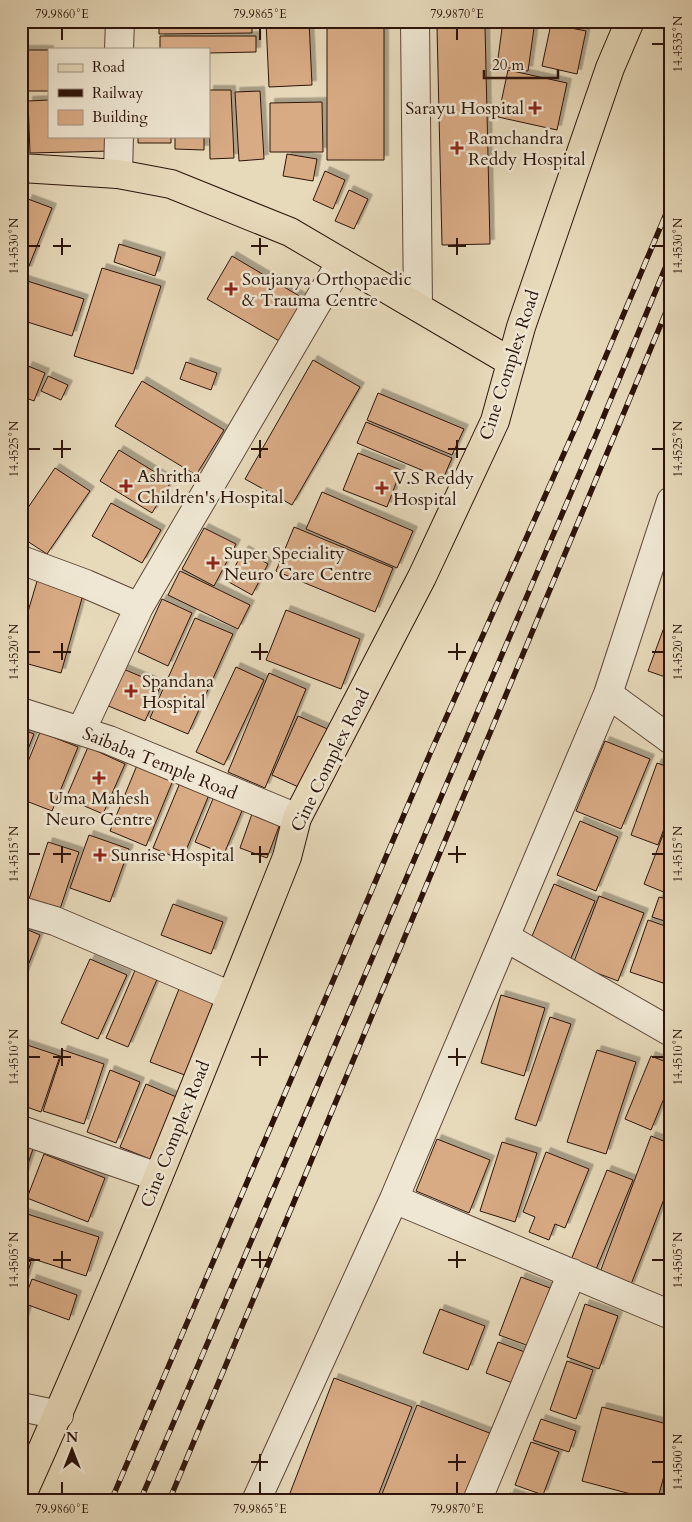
<svg xmlns="http://www.w3.org/2000/svg" width="692" height="1522" font-family="Cardo,serif">
<style>
.building{fill:#d9ab85;stroke:#2d140b;filter:url(#shadow)}
.lines{fill:none;stroke-linecap:round;stroke-linejoin:round}
.minor-casing{stroke:#5c4637;stroke-width:30}
.major-casing{stroke:#2d140b;stroke-width:30}
.minor{stroke:#efe7d3;stroke-width:28}
.major{stroke:#e7dabb;stroke-width:28}
.rail-casing{stroke:#2d140b;stroke-width:5.5}
.rail{stroke:#efe7d3;stroke-width:4;stroke-dasharray:11;stroke-linecap:butt}
.ticks{fill:none;stroke:#2d140b;stroke-width:2}
.poi-dot{fill:#8f2418;stroke:#efe7d3;stroke-width:2}
.labels{text-anchor:middle;stroke-width:5;stroke-linejoin:round;paint-order:stroke}
.poi-label{font-size:18px;fill:#2d140b;stroke:#efe7d3;text-anchor:start}
.street-label{font-size:18px;fill:#2d140b;stroke:#efe7d3}
.neatline{fill:none;stroke:#2d140b;stroke-width:2}
.ticks-label{font-size:12px;text-anchor:middle;fill:#2d140b}
</style>
<defs>
<filter id="shadow"><feDropShadow dx="4.5" dy="-4.5" stdDeviation="0" flood-color="#0004"/></filter>
</defs>
<rect width="100%" height="100%" fill="#e7dabb"/>
<filter id="stains"><feTurbulence type="fractalNoise" baseFrequency=".004" numOctaves="4"/><feColorMatrix values="0 0 0 0 .2 0 0 0 0 .09 0 0 0 0 .02 0 0 0 .5 -.17"/></filter>
<radialGradient id="worn" r=".72"><stop offset=".6" stop-color="#630" stop-opacity="0"/><stop offset="1" stop-color="#630" stop-opacity=".3"/></radialGradient>
<path class="building" d="M159 21H252V33L159 34Z
M266 21H309L312 85 269 87Z
M327 21H384V160H327Z
M503 21H535L528 71 497 66Z
M551 24 586 31 577 74 542 66Z
M485 26 490 244 442 245 437 27Z
M160 36H256V52L209 53V49H160Z
M21 50H49V91H21Z
M508 70 567 83 557 130 498 117Z
M209 90H231L234 158 210 159Z
M260 91 264 159 239 161 235 92Z
M49 100V136H112V151L30 153 28 101Z
M322 102 323 152H270V103Z
M138 136H171V143H138Z
M175 136H204V150L175 149Z
M287 154 317 159 313 181 283 176Z
M325 171 345 180 333 209 313 200Z
M349 190 368 199 354 229 335 221Z
M28 199 52 208 27 271 21 268V217Z
M119 244 161 257 155 276 114 262Z
M232 256 306 300 281 342 207 299Z
M102 268 161 286 133 374 74 356Z
M21 279 84 299 72 336 21 320Z
M313 360 360 387 292 505 245 479Z
M186 362 217 373 211 390 180 379Z
M28 366 45 373 34 401 21 396V382Z
M48 376 68 385 61 400 41 391Z
M142 381 224 430 196 475 115 426Z
M378 393 464 429 452 455 367 420Z
M366 422 452 458 443 479 357 443Z
M119 450 171 482 152 513 100 481Z
M358 453 401 470 387 507 343 490Z
M55 468 90 491 47 554 21 537V518Z
M322 492 413 531 397 568 306 529Z
M111 503 161 530 142 563 92 536Z
M294 527 393 568 375 612 276 571Z
M204 528 236 544 214 586 182 569Z
M244 550 268 564 252 595 227 581Z
M180 571 250 605 238 629 168 595Z
M38 578 84 591 61 673 21 662V635Z
M162 599 192 613 168 666 138 652Z
M286 610 360 639 341 689 266 660Z
M195 618 233 634 188 734 150 718Z
M666 622 671 623V679L648 671Z
M236 667 264 680 224 765 196 752Z
M121 668 161 685 145 721 106 705Z
M269 673 306 689 265 788 228 772Z
M298 716 332 731 305 790 272 775Z
M21 729 34 734 21 767Z
M40 732 78 747 52 811 21 799V779Z
M605 741 650 759 621 829 576 811Z
M88 747 125 764 103 814 66 798Z
M140 758 176 773 146 846 110 831Z
M657 763 671 768V810L658 845 631 835Z
M182 778 211 790 182 860 153 848Z
M215 794 244 806 224 854 195 842Z
M253 811 281 821 267 858 240 848Z
M580 821 618 837 596 891 557 875Z
M668 822H671V895L644 884Z
M89 835 129 849 110 902 70 888Z
M48 842 79 852 59 912 28 902Z
M554 884 595 901 568 965 527 948Z
M599 896 644 913 618 981 573 964Z
M659 897 671 900V923L652 917Z
M173 904 223 922 211 954 161 935Z
M648 920 671 928V962L663 983 630 972Z
M21 927 40 935 21 983Z
M90 959 127 975 98 1039 61 1023Z
M136 968 158 977 128 1047 106 1038Z
M179 989 219 1005 190 1077 150 1062Z
M501 995 545 1008 524 1076 481 1063Z
M550 1017 571 1024 536 1126 515 1119Z
M21 1043 60 1056 41 1112 21 1105Z
M63 1050 104 1064 84 1124 43 1111Z
M597 1050 636 1062 606 1154 567 1142Z
M651 1056 671 1064V1081L651 1130 625 1119Z
M110 1070 140 1082 116 1143 87 1132Z
M146 1084 181 1099 155 1161 120 1147Z
M651 1136 671 1144V1181L630 1287 599 1275Z
M21 1138 35 1143 21 1184Z
M437 1139 490 1160 469 1213 416 1191Z
M502 1142 537 1153 515 1222 480 1211Z
M546 1152 589 1169 565 1228 555 1224 549 1240 529 1232 535 1217 523 1212Z
M44 1154 105 1178 88 1222 27 1198Z
M607 1170 633 1180 594 1274 569 1265Z
M21 1212 99 1237 86 1276 21 1255Z
M21 1258 31 1262 21 1292Z
M521 1277 550 1288 529 1346 499 1335Z
M32 1279 77 1295 69 1320 23 1303Z
M585 1304 618 1316 599 1369 567 1357Z
M21 1305 28 1308 21 1330Z
M440 1309 485 1326 468 1370 423 1353Z
M498 1342 530 1354 518 1385 486 1373Z
M567 1361 593 1370 576 1419 550 1410Z
M334 1378 412 1407 376 1501H287Z
M417 1405 492 1434 465 1501H399L382 1494Z
M602 1407 671 1425V1451L657 1501 582 1481Z
M541 1419 576 1431 569 1452 533 1440Z
M531 1442 559 1452 543 1495 515 1485Z
M510 1493 532 1501H507Z"/>
<g class="lines">
<defs>
<path id="minor" d="M415 21 418 307
M119 49 120 21
M118 174 119 136
M21 560 86 584 139 607
M608 694 671 740
M21 712 109 740 297 818
M81 731 139 607 341 262
M21 911 55 921 231 996
M505 937 671 1032
M21 1130 158 1177
M394 1199 671 1315
M21 1407 59 1415
M256 1501 394 1199 608 694 671 501
M477 1501 572 1273"/>
<path id="major" d="M21 168 118 174 171 184 290 232 511 362
M21 1497C116 1287 201 1072 287 857L297 818 422 577 495 421 521 327 610 68 630 21"/>
</defs>
<use href="#minor" class="minor-casing"/>
<use href="#major" class="major-casing"/>
<use href="#minor" class="minor"/>
<use href="#major" class="major"/>
<defs>
<path id="rail" d="M111 1501 429 756 578 422 671 202
M140 1501 598 430 671 254
M169 1501 671 300"/>
</defs>
<use href="#rail" class="rail-casing"/>
<use href="#rail" class="rail"/>
</g>
<path class="ticks" d="M62 28V40M260 28V40M457 28V40M652 44H664M62 238V255M260 238V255M457 238V255M28 246H40M53 246H71M251 246H268M448 246H466M652 246H664M62 440V458M260 440V458M457 440V458M28 449H40M53 449H71M251 449H268M448 449H466M652 449H664M62 643V660M260 643V660M457 643V660M28 652H40M53 652H71M251 652H268M448 652H466M652 652H664M62 846V863M260 846V863M457 846V863M28 854H40M53 854H71M251 854H268M448 854H466M652 854H664M62 1048V1066M260 1048V1066M457 1048V1066M28 1057H40M53 1057H71M251 1057H268M448 1057H466M652 1057H664M62 1251V1268M260 1251V1268M457 1251V1268M28 1260H40M53 1260H71M251 1260H268M448 1260H466M652 1260H664M260 1454V1471M457 1454V1471M251 1462H268M448 1462H466M652 1462H664M62 1482V1494M260 1482V1494M457 1482V1494"/>
<g class="poi-dot">
<path d="M532.5 100.5h5v5h5v5h-5v5h-5v-5h-5v-5h5z"/>
<path d="M454.5 140.5h5v5h5v5h-5v5h-5v-5h-5v-5h5z"/>
<path d="M228.5 281.5h5v5h5v5h-5v5h-5v-5h-5v-5h5z"/>
<path d="M123.5 478.5h5v5h5v5h-5v5h-5v-5h-5v-5h5z"/>
<path d="M379.5 480.5h5v5h5v5h-5v5h-5v-5h-5v-5h5z"/>
<path d="M210.5 555.5h5v5h5v5h-5v5h-5v-5h-5v-5h5z"/>
<path d="M128.5 683.5h5v5h5v5h-5v5h-5v-5h-5v-5h5z"/>
<path d="M96.5 770.5h5v5h5v5h-5v5h-5v-5h-5v-5h5z"/>
<path d="M97.5 847.5h5v5h5v5h-5v5h-5v-5h-5v-5h5z"/>
</g>
<g class="labels">
<g class="poi-label">
<text x="524" y="114" text-anchor="end">Sarayu Hospital</text>
<text x="468" y="144">Ramchandra<tspan x="468" dy="21">Reddy Hospital</tspan></text>
<text x="242" y="285">Soujanya Orthopaedic<tspan x="242" dy="21">&amp; Trauma Centre</tspan></text>
<text x="137" y="482">Ashritha<tspan x="137" dy="21">Children's Hospital</tspan></text>
<text x="393" y="484">V.S Reddy<tspan x="393" dy="21">Hospital</tspan></text>
<text x="224" y="559">Super Speciality<tspan x="224" dy="21">Neuro Care Centre</tspan></text>
<text x="142" y="687">Spandana<tspan x="142" dy="21">Hospital</tspan></text>
<text x="99" y="804" text-anchor="middle">Uma Mahesh<tspan x="99" dy="21">Neuro Centre</tspan></text>
<text x="111" y="861">Sunrise Hospital</text>
</g>
<g class="street-label">
<text transform="translate(509 365) rotate(-72)" y="6">Cine Complex Road</text>
<text transform="translate(330 760) rotate(-64)" y="6">Cine Complex Road</text>
<text transform="translate(160 763) rotate(22)" y="6">Saibaba Temple Road</text>
<text transform="translate(175 1134) rotate(-68)" y="6">Cine Complex Road</text>
</g>
</g>
<rect width="692" height="1522" fill="none" stroke="#e7dabb" stroke-width="55"/>
<rect x="48" y="48" width="162" height="90" fill="#efe7d3" stroke="#a19383"/>
<rect x="58" y="64" width="25" height="8" fill="#e7dabb" stroke="#a19383"/>
<text x="92" y="72" font-size="15" fill="#2d140b">Road</text>
<rect x="58" y="89" width="25" height="8" fill="#2d140b" stroke="#a19383"/>
<text x="92" y="98" font-size="15" fill="#2d140b">Railway</text>
<rect x="58" y="110" width="25" height="15" fill="#d9ab85" stroke="#a19383"/>
<text x="92" y="122" font-size="15" fill="#2d140b">Building</text>
<g transform="translate(72 1450)" stroke="#efe7d3" stroke-width="4" paint-order="stroke">
<path d="M0-4L9 19L0 12L-9 19Z" fill="#2d140b"/>
<text y="-8" font-size="14" font-weight="bold" text-anchor="middle" fill="#2d140b">N</text>
</g>
<path d="M484 70v8h74v-8" fill="none" stroke="#2d140b" stroke-width="2.5"/>
<text x="492" y="70" font-size="15" fill="#2d140b" stroke="#efe7d3" stroke-width="4" paint-order="stroke">20 m</text>
<rect x="28" y="28" width="636" height="1466" class="neatline"/>
<g class="ticks-label">
<text x="62" y="18">79.9860°E</text>
<text x="260" y="18">79.9865°E</text>
<text x="457" y="18">79.9870°E</text>
<text transform="translate(678 44) rotate(-90)" y="4">14.4535°N</text>
<text transform="translate(14 246) rotate(-90)" y="4">14.4530°N</text>
<text transform="translate(678 246) rotate(-90)" y="4">14.4530°N</text>
<text transform="translate(14 449) rotate(-90)" y="4">14.4525°N</text>
<text transform="translate(678 449) rotate(-90)" y="4">14.4525°N</text>
<text transform="translate(14 652) rotate(-90)" y="4">14.4520°N</text>
<text transform="translate(678 652) rotate(-90)" y="4">14.4520°N</text>
<text transform="translate(14 854) rotate(-90)" y="4">14.4515°N</text>
<text transform="translate(678 854) rotate(-90)" y="4">14.4515°N</text>
<text transform="translate(14 1057) rotate(-90)" y="4">14.4510°N</text>
<text transform="translate(678 1057) rotate(-90)" y="4">14.4510°N</text>
<text transform="translate(14 1260) rotate(-90)" y="4">14.4505°N</text>
<text transform="translate(678 1260) rotate(-90)" y="4">14.4505°N</text>
<text transform="translate(678 1462) rotate(-90)" y="4">14.4500°N</text>
<text x="62" y="1513">79.9860°E</text>
<text x="260" y="1513">79.9865°E</text>
<text x="457" y="1513">79.9870°E</text>
</g>
<rect width="100%" height="100%" filter="url(#stains)"/>
<rect width="100%" height="100%" fill="url(#worn)"/>
</svg>
